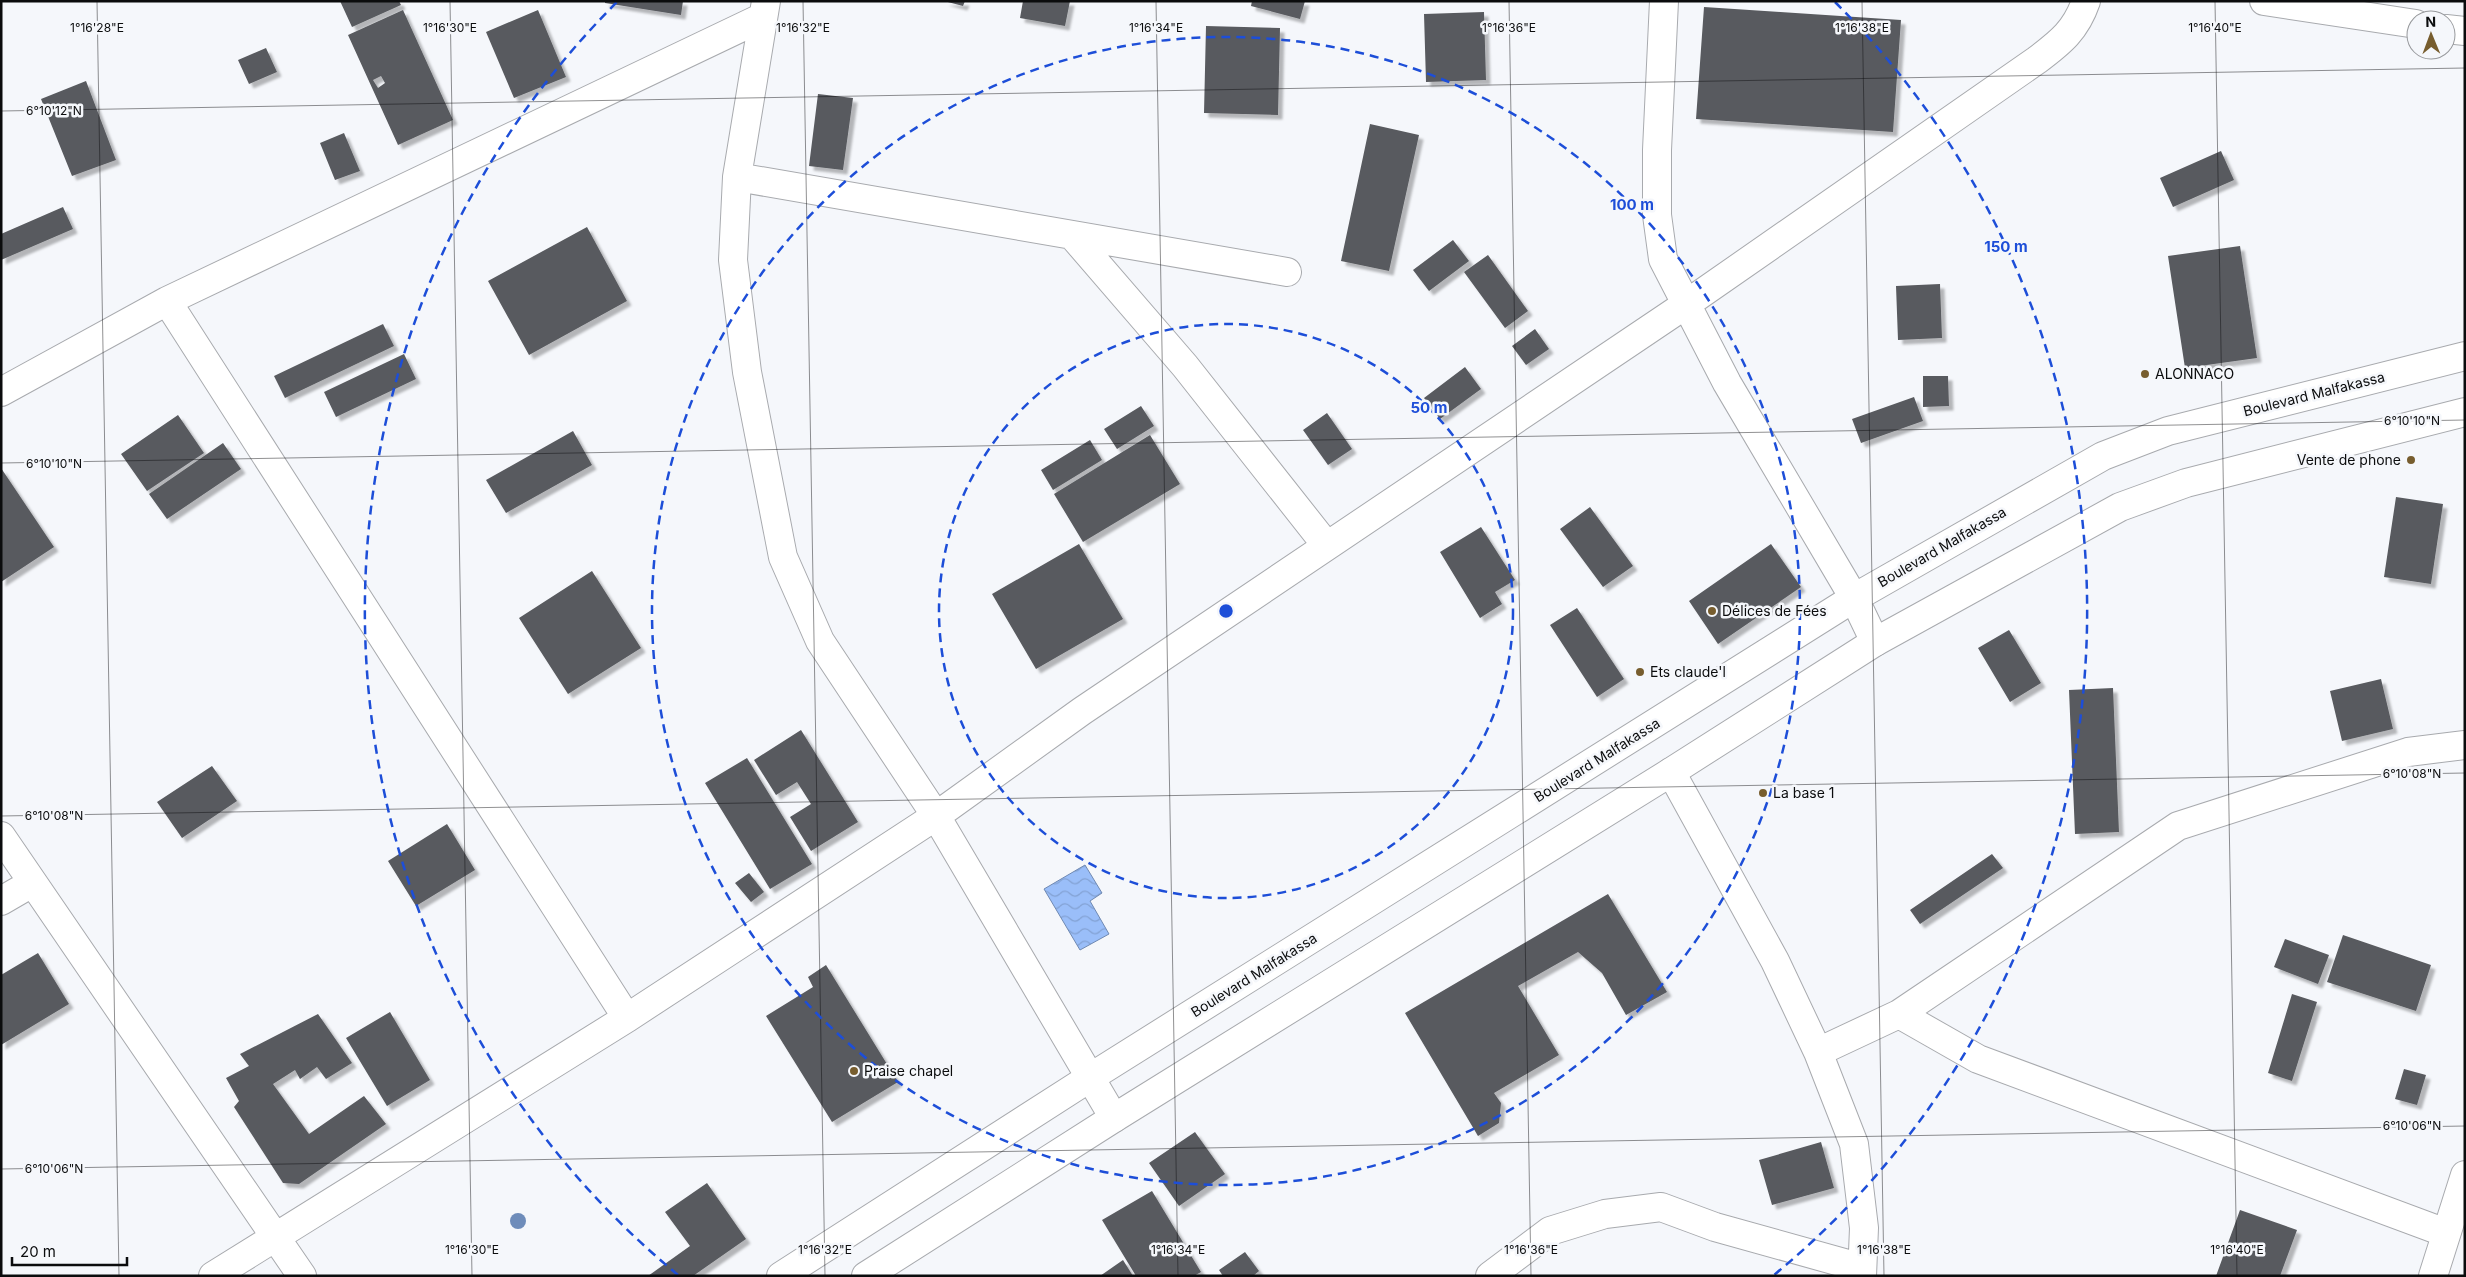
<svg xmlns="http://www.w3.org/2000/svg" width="2466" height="1277" font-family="Inter,sans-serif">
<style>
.water{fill:url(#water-waves);stroke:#6f89b2}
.building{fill:#585a5e;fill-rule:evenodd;filter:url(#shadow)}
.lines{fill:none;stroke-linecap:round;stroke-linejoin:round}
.street-casing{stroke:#a8aaae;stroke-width:30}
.secondary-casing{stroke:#a8aaae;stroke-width:30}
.street{stroke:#fff;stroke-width:28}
.secondary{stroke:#fff;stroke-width:28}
.tree{fill:#6e8cba}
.ticks{fill:none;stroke:#0b0c0d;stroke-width:1;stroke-opacity:0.45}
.ring{fill:none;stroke:#1d4ed8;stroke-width:2.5;stroke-dasharray:9 6}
.poi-dot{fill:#775d2e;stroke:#f5f7fb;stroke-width:2}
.labels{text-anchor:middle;stroke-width:5;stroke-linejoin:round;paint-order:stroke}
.poi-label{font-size:14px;fill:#0b0c0d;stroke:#f5f7fb;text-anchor:start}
.street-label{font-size:14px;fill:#0b0c0d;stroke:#f5f7fb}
.ticks-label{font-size:12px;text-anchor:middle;fill:#0b0c0d;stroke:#f5f7fb;stroke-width:5;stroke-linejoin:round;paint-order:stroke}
.centre{fill:#1d4ed8;stroke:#f5f7fb;stroke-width:2.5}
.ring-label{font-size:15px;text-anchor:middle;font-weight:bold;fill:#1d4ed8;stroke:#f5f7fb;stroke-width:5;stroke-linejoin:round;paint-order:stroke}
</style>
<defs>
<pattern id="water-waves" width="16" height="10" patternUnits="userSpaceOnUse" patternTransform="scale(1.25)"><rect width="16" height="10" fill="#9abef9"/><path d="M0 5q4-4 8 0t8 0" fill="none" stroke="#83a2d4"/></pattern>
<filter id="shadow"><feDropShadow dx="4.5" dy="4.5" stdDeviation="1" flood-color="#0004"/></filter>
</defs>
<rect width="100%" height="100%" fill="#f5f7fb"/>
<path class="water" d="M1085 865 1102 893 1090 901 1109 934 1080 950 1044 889Z"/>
<path class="building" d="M340 1H399L401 5 352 27Z
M605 1H683L681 15 605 3Z
M944 1H965L963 6Z
M1023 1H1070L1065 26 1020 18Z
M1252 1H1305L1300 19 1251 6Z
M1704 7 1901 20 1893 132 1696 119Z
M403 10 453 120 398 145 348 35ZM381 76 385 83 378 88 373 80Z
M538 10 566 77 514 98 486 32Z
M1484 12 1486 80 1426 82 1424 14Z
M1206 26 1280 28 1278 115 1204 113Z
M266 48 277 72 249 84 238 60Z
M86 81 116 160 72 176 41 99Z
M818 94 853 98 843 170 809 166Z
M1370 124 1419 135 1389 271 1341 261Z
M344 133 360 171 335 180 320 143Z
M2221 151 2234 180 2173 207 2160 178Z
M63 207 73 229 1 260V234Z
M587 227 627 301 529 355 488 281Z
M1453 240 1469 261 1429 291 1413 270Z
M2240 246 2257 358 2185 368 2168 256Z
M1488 255 1528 311 1505 328 1464 272Z
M1940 284 1942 338 1898 340 1896 286Z
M383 324 394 346 285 398 274 376Z
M1535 329 1549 349 1526 365 1512 346Z
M404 354 416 379 336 417 324 392Z
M1465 367 1481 389 1440 419 1424 398Z
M1923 376H1948L1949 406 1923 407Z
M1914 397 1923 421 1861 443 1852 419Z
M1141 406 1154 426 1117 449 1104 429Z
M1327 413 1352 449 1328 465 1303 430Z
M178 415 204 453 147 491 121 454Z
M573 431 592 465 506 513 486 480Z
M1150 435 1180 484 1083 542 1054 494Z
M1090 440 1102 460 1053 490 1041 470Z
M223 443 241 469 167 519 149 494Z
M1 468 54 547 1 582Z
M2396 497 2443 504 2431 584 2384 577Z
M1590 507 1633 566 1603 587 1560 529Z
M1481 527 1515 580 1495 592 1502 604 1480 618 1440 552Z
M1079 544 1123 619 1036 669 992 594Z
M1771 544 1801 587 1718 644 1689 601Z
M592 571 641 648 568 694 519 618Z
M1577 608 1624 679 1597 697 1550 625Z
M2009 630 2041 683 2010 702 1978 648Z
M2381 679 2393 729 2342 741 2330 691Z
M2113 688 2119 832 2075 834 2069 690Z
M801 730 858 822 811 851 790 817 811 804 797 782 776 795 754 760Z
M747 758 812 864 770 889 705 783Z
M212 766 237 801 182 838 157 802Z
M447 824 475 870 416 906 388 861Z
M1992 854 2003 868 1920 924 1910 910Z
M749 873 764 892 751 902 735 883Z
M1608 894 1667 992 1626 1015 1602 973 1578 952 1518 986 1559 1055 1494 1093 1501 1103 1499 1123 1478 1136 1405 1013Z
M2343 935 2431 965 2416 1011 2327 982Z
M2285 939 2329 955 2318 984 2274 967Z
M38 953 69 1004 1 1045V975Z
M826 965 898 1082 832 1122 766 1016 813 987 808 977Z
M2292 994 2317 1002 2292 1081 2268 1073Z
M390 1012 430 1080 387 1106 346 1038Z
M318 1014 352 1063 326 1079 317 1067 300 1079 295 1070 273 1084 309 1134 364 1096 386 1124 299 1184 283 1183 234 1107 239 1101 226 1078 249 1066 240 1054Z
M2404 1069 2426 1075 2417 1105 2395 1099Z
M1195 1132 1225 1174 1179 1206 1149 1163Z
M1821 1142 1834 1188 1772 1205 1759 1160Z
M707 1183 746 1239 693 1276H648L690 1246 665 1212Z
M1152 1191 1201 1272 1194 1276H1136L1102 1220Z
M2240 1210 2297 1230 2280 1276H2216Z
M1245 1252 1259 1271 1253 1276H1223L1219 1270Z
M1123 1260 1133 1276H1100Z"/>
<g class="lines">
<defs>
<path id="street" d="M766 1 737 177 733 260 747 372 783 557 820 641 936 816 1114 1118
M1664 1 1657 150V215L1663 259 1727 383 1854 598 1875 642
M2264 1 2416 24
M2446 29 2465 31
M737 177 1287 272
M1072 235 1185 366 1327 546
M167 301 627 1018
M1 392 167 301 763 17
M1671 772 1775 961 1818 1052 1854 1144 1864 1228 1862 1276
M1 836 302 1276
M1 901 32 883
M1899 1014 1978 1059 2446 1233
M1818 1052 1899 1014 2178 826 2408 752 2465 745
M213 1276 627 1018 936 816 1082 711 1685 305 2037 60C2061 42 2076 30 2086 1
M1490 1276 1550 1231 1605 1214 1661 1207 1715 1227 1862 1268
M2433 1276 2465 1175"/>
<path id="secondary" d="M781 1276 1091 1077 1854 598 2103 456 2168 431 2465 356
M866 1276 1114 1118 1671 772 1875 642 2120 507 2186 483 2465 412"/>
</defs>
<use href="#street" class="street-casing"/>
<use href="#secondary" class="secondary-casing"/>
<use href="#street" class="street"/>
<use href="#secondary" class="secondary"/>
</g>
<circle class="tree" cx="518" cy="1221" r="8"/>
<path class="ticks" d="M97 1 119 1276M450 1 472 1276M803 1 825 1276M1156 1 1178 1276M1509 1 1531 1276M1862 1 1884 1276M2215 1 2237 1276M1 111 2465 68M1 463 2465 420M1 816 2465 773M1 1169 2465 1126"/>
<g class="ring">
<circle cx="1226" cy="611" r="287"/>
<circle cx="1226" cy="611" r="574"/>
<path d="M678 1275A861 861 0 0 1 617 2M1835 2A861 861 0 0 1 1774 1275"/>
</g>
<g class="poi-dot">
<circle cx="2145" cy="374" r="5"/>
<circle cx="2411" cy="460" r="5"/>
<circle cx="1712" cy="611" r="5"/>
<circle cx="1640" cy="672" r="5"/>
<circle cx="1763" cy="793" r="5"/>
<circle cx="854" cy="1071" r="5"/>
</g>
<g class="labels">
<g class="poi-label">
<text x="2155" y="379">ALONNACO</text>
<text x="2401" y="465" text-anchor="end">Vente de phone</text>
<text x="1722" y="616">Délices de Fées</text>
<text x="1650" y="677">Ets claude'l</text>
<text x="1773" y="798">La base 1</text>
<text x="864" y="1076">Praise chapel</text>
</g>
<g class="street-label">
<text transform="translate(2314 394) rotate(-14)" y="5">Boulevard Malfakassa</text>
<text transform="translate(1942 547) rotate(-30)" y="5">Boulevard Malfakassa</text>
<text transform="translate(1597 760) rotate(-32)" y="5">Boulevard Malfakassa</text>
<text transform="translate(1254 975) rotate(-32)" y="5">Boulevard Malfakassa</text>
</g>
</g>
<g class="ticks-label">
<text x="97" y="32">1°16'28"E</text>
<text x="450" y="32">1°16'30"E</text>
<text x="803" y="32">1°16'32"E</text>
<text x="1156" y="32">1°16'34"E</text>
<text x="1509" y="32">1°16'36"E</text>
<text x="1862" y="32">1°16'38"E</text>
<text x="2215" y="32">1°16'40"E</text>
<text x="54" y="115">6°10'12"N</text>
<text x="2412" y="425">6°10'10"N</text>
<text x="54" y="468">6°10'10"N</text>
<text x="2412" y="778">6°10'08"N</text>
<text x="54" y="820">6°10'08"N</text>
<text x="2412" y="1130">6°10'06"N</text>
<text x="54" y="1173">6°10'06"N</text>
<text x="472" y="1254">1°16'30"E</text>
<text x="825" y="1254">1°16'32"E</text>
<text x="1178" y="1254">1°16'34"E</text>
<text x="1531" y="1254">1°16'36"E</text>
<text x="1884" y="1254">1°16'38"E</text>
<text x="2237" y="1254">1°16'40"E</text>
</g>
<circle cx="1226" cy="611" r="8" class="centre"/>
<g class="ring-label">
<text x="1632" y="210">100 m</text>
<text x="2006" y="252">150 m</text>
<text x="1429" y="413">50 m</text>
</g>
<rect width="2466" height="1277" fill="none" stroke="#0b0c0d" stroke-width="5"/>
<g transform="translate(2431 35) rotate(359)"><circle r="24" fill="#f5f7fb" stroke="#97999c"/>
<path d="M0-4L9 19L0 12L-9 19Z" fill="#775d2e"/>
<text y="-8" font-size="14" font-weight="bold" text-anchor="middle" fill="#0b0c0d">N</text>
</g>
<path d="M12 1257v8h115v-8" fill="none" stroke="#0b0c0d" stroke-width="2.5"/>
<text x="20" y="1257" font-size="15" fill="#0b0c0d" stroke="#f5f7fb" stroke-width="4" paint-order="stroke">20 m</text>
</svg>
